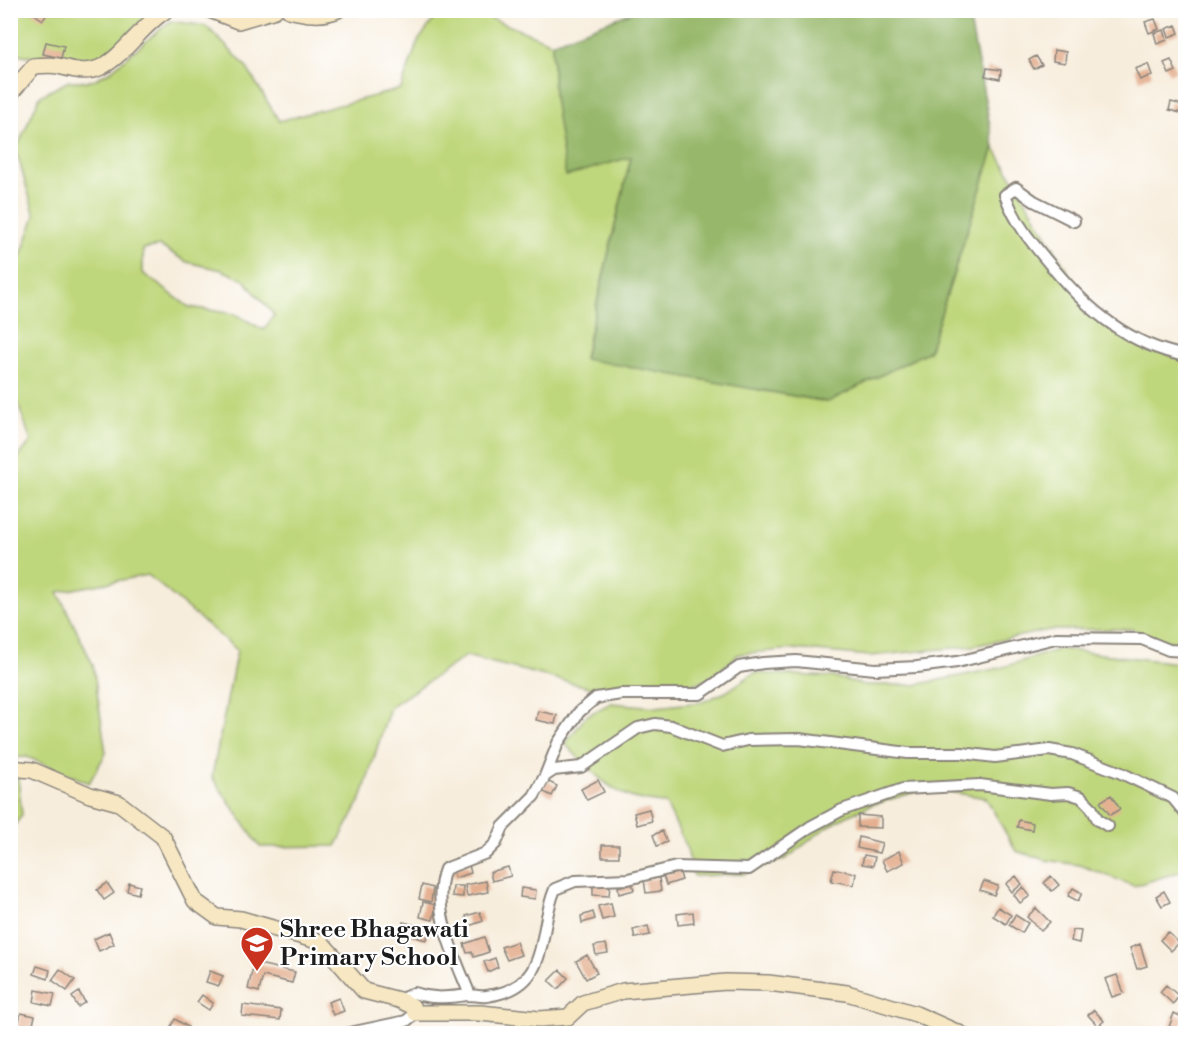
<svg xmlns="http://www.w3.org/2000/svg" width="1196" height="1044" font-family="'Libre Bodoni',serif">
<style>
.green{fill:#bfd77b;stroke:#6e7a4c;stroke-width:1.5;fill-rule:evenodd}
.forest{fill:#97b86b;stroke:#5a6a44;stroke-width:1.5}
.building{fill:#e4b091}
.lines{fill:none;stroke-linecap:round;stroke-linejoin:round}
.street-casing{stroke:#8a847c;stroke-width:14}
.secondary-casing{stroke:#8a847c;stroke-width:18}
.street{stroke:#fff;stroke-width:10}
.secondary{stroke:#f7e8c3;stroke-width:15}
.labels{text-anchor:middle;stroke-width:4.5;stroke-linejoin:round;paint-order:stroke}
.poi-label{font-size:24px;font-weight:bold;fill:#1c1c1c;stroke:#fff;text-anchor:start}
</style>
<rect width="100%" height="100%" fill="#fff"/>
<filter id="ink" filterUnits="userSpaceOnUse"><feTurbulence type="fractalNoise" baseFrequency=".0167" numOctaves="2"/><feDisplacementMap in="SourceGraphic" scale="12" xChannelSelector="R" yChannelSelector="G"/><feConvolveMatrix kernelMatrix="1 2 1 2 8 2 1 2 1" color-interpolation-filters="sRGB"/></filter>
<filter id="wash" filterUnits="userSpaceOnUse"><feTurbulence type="fractalNoise" baseFrequency=".008" numOctaves="4" result="noise"/><feDisplacementMap in="SourceGraphic" scale="24" xChannelSelector="R" yChannelSelector="G"/><feGaussianBlur stdDeviation="1.35" result="paint"/><feColorMatrix in="noise" values="0 0 0 0 0 0 0 0 0 0 0 0 0 0 0 0 0 1.4 0 .05"/><feComposite in="paint" operator="in"/></filter>
<g filter="url(#wash)">
<rect width="100%" height="100%" fill="#f7eddc"/>
<path class="green" d="M10 11H155L105 54 76 64 11 53Z
M440 11H473L552 43 554 97 631 157 584 358 827 402 929 351 994 147 1096 319 1122 336 1185 361V644L1165 641 1132 629 1049 630 973 646 870 656 794 649 739 654 709 680 678 687 592 688 466 656 390 707 361 799 336 846 260 847 212 777 237 650 148 575 58 592 93 665 106 753 89 783 27 757 11 758 10 468 31 441 10 381 11 265 20 258 35 216 16 150 40 96 69 81H92L109 72 170 21 206 26 245 65 279 121 401 89 418 41ZM160 246 187 262 222 270 244 280 274 315 264 330 235 314 189 307 143 273V249Z
M1060 649 1185 664V870L1134 886 1080 865 1046 860 1016 851 986 798 928 788 871 805 845 817 824 829 787 858 744 874 694 876 686 846 666 804C654 801 640 801 628 796 603 786 584 763 565 744L586 716 611 703 656 707 702 702 726 692 754 673 834 677 865 685H914L1000 668Z
M18 778 22 815 11 830V779Z"/>
<path class="forest" d="M635 11H968L994 147 929 351 828 402 584 359 631 157 566 176 554 97 552 43Z"/>
<g id="blocks">
<path class="building" d="M35 10H50L43 20 33 13Z
M1155 19 1159 29 1149 33 1145 22Z
M1176 25 1179 33 1169 37 1166 29Z
M1164 30 1167 40 1157 44 1154 33Z
M46 42 64 46 61 58 43 54Z
M1054 50 1066 52 1065 63 1053 61Z
M1036 56 1042 65 1034 69 1029 60Z
M1171 60 1176 71 1169 74 1164 63Z
M1148 64 1152 75 1140 80 1135 69Z
M987 68 1001 70 1000 79 985 76Z
M1171 102 1183 105 1181 113 1169 110Z
M538 711 557 715 555 724 536 720Z
M598 780 604 792 587 800 581 789Z
M547 781 557 786 552 796 542 791Z
M1111 795 1120 809 1110 815 1100 802Z
M649 809 652 821 637 825 634 813Z
M858 815 881 817V828L858 827Z
M1019 820 1033 823 1032 830 1017 827Z
M662 831 667 842 657 846 653 835Z
M859 837 882 843 879 853 857 848Z
M602 845H619V857H602Z
M899 851 904 863 887 871 882 860Z
M864 855 875 857 873 866 862 864Z
M469 865 471 873 455 878 452 869Z
M508 867 511 876 492 881 490 872Z
M834 869 856 873 854 885 831 881Z
M679 870 682 880 666 885 663 875Z
M1016 876 1022 884 1012 892 1006 884Z
M1051 876 1059 885 1052 891 1044 883Z
M659 878 661 891 646 893 644 880Z
M486 881 488 892 467 896 465 885Z
M984 881 998 886 994 895 980 890Z
M107 883 114 893 104 900 97 890Z
M129 883 140 886 138 894 127 891Z
M632 883 634 890 619 894 618 887Z
M593 884 610 885 609 896 593 895Z
M422 885 433 888 431 902 419 899Z
M453 886H463V897L452 896Z
M1023 887 1030 896 1020 903 1014 895Z
M521 888 536 890 535 899 520 897Z
M1073 888 1082 893 1078 901 1068 896Z
M1164 891 1170 902 1162 906 1156 896Z
M423 902 436 905 433 920 420 917Z
M611 903 614 917 602 920 598 906Z
M998 907 1011 915 1006 924 993 916Z
M1036 908 1050 922 1041 931 1027 917Z
M480 912 483 921 469 926 466 916Z
M593 912 595 919 582 923 581 916Z
M693 912 694 923 678 925 677 914Z
M1015 915 1028 923 1022 933 1009 925Z
M403 922 419 926 416 937 401 933Z
M421 926 429 928 427 940 418 938Z
M648 926 650 935 635 938 633 930Z
M1073 930 1081 931 1079 943 1071 941Z
M109 932 114 944 99 951 94 939Z
M1168 932 1179 943 1171 951 1160 940Z
M484 937 489 952 474 957 472 952 467 953 464 944Z
M516 942 521 955 507 960 501 947Z
M606 944 608 953 596 955 594 946Z
M1140 944 1147 966 1137 969 1130 948Z
M587 955 597 973 586 979 576 961Z
M495 958 498 967 488 972 484 962Z
M254 963 295 972 292 983 263 976 259 992 248 989Z
M37 966 50 970 48 979 34 974Z
M60 969 75 980 67 991 52 980Z
M560 970 568 978 558 989 549 981Z
M210 971 223 976 219 986 206 982Z
M1117 975 1124 993 1112 997 1105 979Z
M1166 985 1179 996 1173 1004 1160 992Z
M36 990 55 994 52 1006 34 1002Z
M79 992 85 1002 78 1007 72 997Z
M202 995 213 1003 209 1010 197 1002Z
M339 998 344 1011 333 1015 328 1002Z
M243 1005 281 1010 280 1020 242 1016Z
M1094 1010 1104 1021 1098 1026 1088 1015Z
M21 1013 35 1016 31 1032 17 1029Z
M1174 1013 1184 1018 1179 1031 1169 1027Z
M175 1019 188 1027 185 1034 170 1028Z"/>
</g>
</g>
<g filter="url(#ink)">
<use href="#blocks" fill-opacity="0" stroke="#8a847c" stroke-width="1.5"/>
<g class="lines">
<defs>
<path id="street" d="M1074 221 1034 201 1016 188 1005 195C1017 226 1032 243 1053 268 1089 311 1129 345 1186 356
M545 776 554 770 581 767 638 728 655 724 671 726 722 746 748 740 799 739 908 753H962L995 757 1049 750 1072 754 1119 772 1173 798 1186 814
M470 995C455 957 430 909 445 869L486 853 496 843 503 827 534 796 545 776 558 743 579 712 596 698 621 694H700L739 667 763 663 796 661 875 669 917 667 957 662 1056 638 1142 639 1169 650 1186 651
M399 1000 414 993C435 1000 448 997 469 995 475 995 481 997 487 996 553 987 536 934 555 889L575 881 628 879 676 867 749 869 810 827 842 810 903 789 980 785 1051 794 1068 793 1081 797 1091 807 1098 820 1108 826
M345 1034 406 1021 416 1013"/>
<path id="secondary" d="M210 10 238 21 275 10
M289 10C305 14 322 17 338 10
M10 94 34 66C41 66 50 64 58 66 71 69 85 74 99 68 123 58 143 23 167 10
M10 768 32 770 90 795 119 803 163 837 195 901 217 917 241 919 321 942 364 991 399 1000 412 1006 416 1013H480L539 1019 568 1017 583 1003 623 991 726 982 768 983 847 993 916 1014 961 1034"/>
</defs>
<use href="#street" class="street-casing"/>
<use href="#secondary" class="secondary-casing"/>
<use href="#street" class="street"/>
<use href="#secondary" class="secondary"/>
</g>
</g>
<defs>
<symbol id="school-pin" viewBox="-11 -11 22 30"><path d="M0 17L-7.5 6A9.5 9.5 0 1 1 7.5 6Z" fill="#c8321e" stroke="#fff"/><path d="M0-5L7-2L0 1L-7-2ZM-4 1L0 2.5L4 1V4Q0 6-4 4Z" fill="#fff"/></symbol>
</defs>
<g fill-rule="evenodd">
<use href="#school-pin" x="238" y="924" width="38" height="52"/>
</g>
<g class="labels">
<g class="poi-label">
<text x="280" y="937">Shree Bhagawati<tspan x="280" dy="28">Primary School</tspan></text>
</g>
</g>
<rect width="1196" height="1044" fill="none" stroke="#fff" stroke-width="36"/>
</svg>
